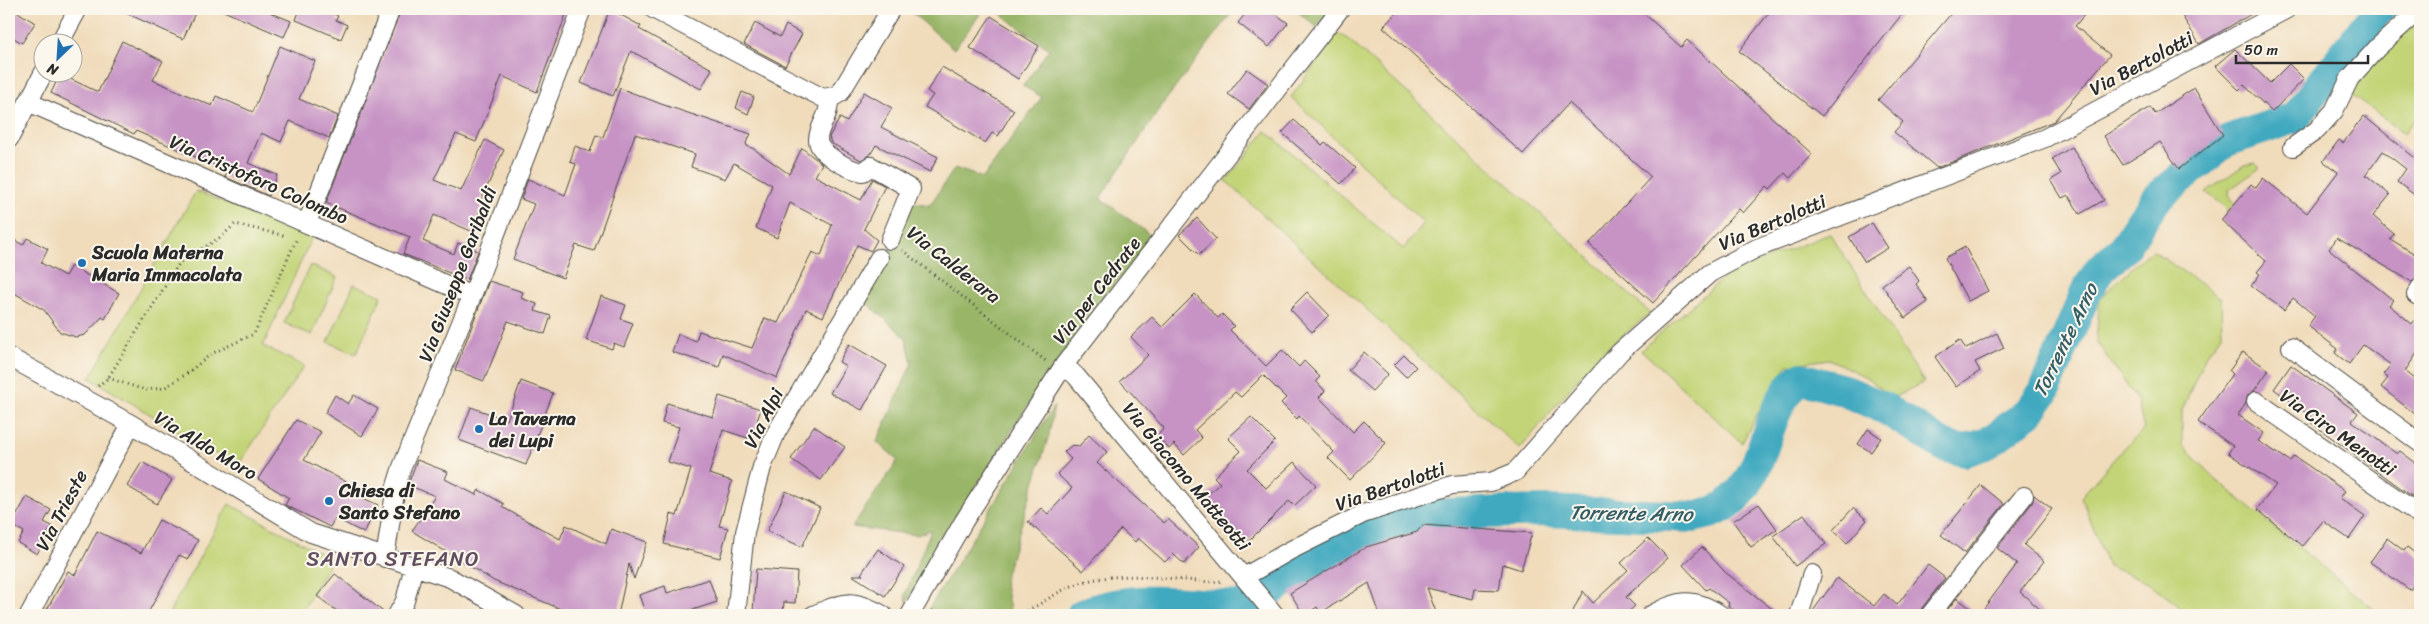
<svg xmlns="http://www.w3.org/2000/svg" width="2429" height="624" font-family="Sriracha,sans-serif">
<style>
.green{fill:#c2d477;stroke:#768051}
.forest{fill:#99b668;stroke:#62704a}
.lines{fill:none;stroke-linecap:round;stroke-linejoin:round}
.river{stroke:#3fa9bf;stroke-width:32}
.building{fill:#c693c4}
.minor-casing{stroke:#494641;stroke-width:20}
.path{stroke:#494641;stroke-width:3;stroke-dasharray:1 4;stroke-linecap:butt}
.minor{stroke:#fff;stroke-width:18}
.poi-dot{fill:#1f6fb2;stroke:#fbf7ec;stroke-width:2}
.labels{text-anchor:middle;stroke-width:4;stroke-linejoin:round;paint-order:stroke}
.street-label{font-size:19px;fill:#2b2b2b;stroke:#fbf7ec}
.poi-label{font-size:19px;font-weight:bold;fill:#2b2b2b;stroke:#fbf7ec;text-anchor:start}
.water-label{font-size:20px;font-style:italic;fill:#335d66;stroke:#fbf7ec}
.quarter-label{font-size:21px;letter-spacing:1px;fill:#614f61;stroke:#fbf7ec}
</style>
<rect width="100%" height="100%" fill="#fbf7ec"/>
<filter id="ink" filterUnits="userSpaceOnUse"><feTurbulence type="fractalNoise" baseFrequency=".02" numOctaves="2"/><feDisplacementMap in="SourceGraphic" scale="10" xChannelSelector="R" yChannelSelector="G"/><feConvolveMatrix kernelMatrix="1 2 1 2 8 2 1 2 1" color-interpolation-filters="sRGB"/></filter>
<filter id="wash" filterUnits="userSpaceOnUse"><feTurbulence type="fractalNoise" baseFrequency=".0096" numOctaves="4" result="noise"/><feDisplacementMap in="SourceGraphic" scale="20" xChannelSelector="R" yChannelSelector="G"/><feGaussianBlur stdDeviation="1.12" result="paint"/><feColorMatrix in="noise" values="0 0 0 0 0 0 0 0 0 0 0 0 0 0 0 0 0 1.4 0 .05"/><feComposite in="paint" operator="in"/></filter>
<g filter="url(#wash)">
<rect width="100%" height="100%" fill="#f0dcbb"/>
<path class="green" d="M2420 19V113L2404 133 2351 94 2367 71Z
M1338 33 1349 40 1650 313 1595 358 1520 449 1226 181 1266 131 1403 249 1424 223 1291 97Z
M2255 163 2260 168 2229 190 2230 199 2302 250 2248 227 2206 192 2244 165Z
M196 191 312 237 263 346 304 366 237 467 90 378Z
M1830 234 1924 382 1893 398 1866 377 1829 359 1788 365 1764 401 1742 443 1641 350 1729 273Z
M2153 251 2221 298 2222 334 2206 355 2182 410V445L2214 478 2381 615H2190L2148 582 2108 566 2081 497 2121 451 2144 429 2137 400 2096 341 2100 298 2142 258Z
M310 265 337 277 312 335 284 323Z
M354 284 382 296 356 354 328 342Z
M229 504 332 559 300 615H168Z"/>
<path class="forest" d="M908 9H984L954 49Z
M994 9H1235L1165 101 1100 198 1156 239C1138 259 1119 278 1103 299 1030 394 968 499 907 602L905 595 931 530 917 535 852 527 898 460 877 442 912 363 906 338 866 302 911 202 930 205 955 168 983 178 1042 97 1023 86 1049 49Z
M1294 9H1331L1317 27Z
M1054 406 1049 435 1004 580 1011 615H925Z"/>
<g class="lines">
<path class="river" d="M1082 615C1130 593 1188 604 1239 607L1252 603 1335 547 1417 515 1544 511 1693 517C1700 515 1708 514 1715 511 1770 488 1758 412 1800 378L1843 390 1886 409 1944 446 1964 451 1988 443 2028 413 2044 392 2087 290 2101 268 2122 250 2157 198 2226 141 2294 118 2379 9"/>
</g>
<g id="blocks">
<path class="building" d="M9 9H13L35 23 22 43 9 35Z
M117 9H197L183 39Z
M219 9H262L291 21 284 37Z
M300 9H332L330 12 338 16 336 20 347 25 341 39 296 20Z
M401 9H568L537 92 502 76 476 142 456 134 434 180 461 191 485 140 504 150 481 200 484 201 471 231 434 215 423 241 454 254 458 243 478 251 467 280 403 254 410 237 326 203Z
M610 9 641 26 639 29 712 69 701 89 631 51 613 96 581 83Z
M1249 9H1269L1288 23 1269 47 1238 23Z
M1400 9H1639L1681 47 1687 40 1812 154 1790 178 1785 173 1770 189 1767 186 1743 213 1739 209 1653 303 1589 244 1651 177 1569 103 1523 154 1383 27Z
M1772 9H1906L1822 116 1739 51Z
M1955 9H2089L2075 26 2110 55 2054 121 1937 168 1894 132 1903 122 1878 100Z
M2178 9H2260L2199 44Z
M991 16 1039 46 1018 79 970 48Z
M755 23 780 37 786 25 802 34 785 66 744 44Z
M122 41 163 61 153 80 212 106 216 96 253 112 280 46 315 61 299 99 338 116 329 138 290 121 281 142 261 133 248 163 277 175 269 196 225 177 228 171 136 131 134 134 51 93 60 74 98 92Z
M2235 49 2270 83 2289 64 2304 79 2272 112 2244 85 2239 90 2215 66Z
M942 67 1014 110 998 136 992 133 985 143 925 107 933 95 927 91Z
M1247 69 1268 84 1249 109 1228 94Z
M620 88 661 104 751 134 746 143 747 146 754 149 789 174 802 148 822 164 815 176 861 200 872 179 885 186 864 229 877 240 871 251 857 245 823 317 806 309 777 378 723 354 719 367 672 352 678 334 696 341 699 331 752 348 765 318 778 323 812 252 821 256 832 225 790 203 777 238 756 228 772 185 734 163 725 179 691 167 695 154 635 134 594 251 576 245 563 278 513 259 534 204 521 199 528 179 565 195 576 164 570 162 575 146 590 152 596 135 603 137Z
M2194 88 2223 135 2179 169 2160 142 2123 165 2104 136 2150 107 2155 114Z
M742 92 754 97 748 114 736 108Z
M864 92 892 108 881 127 938 157 930 172 876 145 870 155 861 160 831 143 829 137 840 118 847 122Z
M2364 116 2415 158 2420 151V199L2397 182 2406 169 2383 151 2366 175 2390 195 2373 216 2394 234 2390 239 2420 257V277L2412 282 2337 238 2329 249 2393 300 2389 305 2412 324 2420 312V349L2405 371 2420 383V418L2381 387 2388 378 2383 374 2391 365 2363 345 2349 364 2335 353 2338 349 2308 326 2315 316 2293 298 2284 310 2251 286 2260 274 2257 272 2266 261 2221 220 2251 184 2256 188 2263 178 2307 213 2338 172 2323 161 2339 140 2343 143Z
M1294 120 1322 145 1325 142 1355 168 1341 184 1282 133Z
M2072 147 2104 200 2080 214 2068 195 2062 198 2051 180 2061 174 2052 159Z
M1197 218 1216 239 1199 255 1179 235Z
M1872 223 1888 248 1865 262 1849 237Z
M9 237 23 245 27 238 48 249 41 263 65 276 71 266 119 293 105 319 102 317 85 335 76 337 60 332 44 310 9 290Z
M1965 247 1988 291 1968 301 1945 258Z
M1909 266 1919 281 1916 284 1928 302 1905 318 1882 285Z
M489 281 523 292 521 298 537 304 535 311 551 316 545 334 508 321 484 381 455 370Z
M1307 292 1329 315 1312 332 1290 309Z
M1195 294 1218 318 1222 314 1234 326 1230 330 1266 366 1282 350 1299 367 1304 361 1320 377 1316 381 1325 391 1319 397 1353 432 1364 421 1386 443 1350 480 1328 458 1334 452 1299 416 1297 419 1281 403 1286 398 1263 375 1241 397 1235 392 1195 430 1202 438 1184 455 1174 444 1169 449 1157 436 1164 428 1120 381 1148 355 1131 337 1152 317 1162 327Z
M601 296 626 305 621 319 633 323 624 347 614 343 612 349 586 340Z
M1997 333 2004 348 1975 362 1980 371 1956 387 1935 357 1960 340 1966 349Z
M849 344 887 366 862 410 830 393 846 366 839 362Z
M1364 352 1388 374 1372 391 1348 370Z
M2243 352 2269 370 2254 391 2248 395 2246 403 2238 415 2264 433 2258 441 2290 461 2294 456 2345 491 2340 498 2365 516 2349 539 2323 521 2302 546 2257 509 2276 485 2228 453 2233 446 2198 422 2232 374 2229 371Z
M1404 355 1416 367 1406 377 1394 365Z
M2291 365 2358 413 2352 421 2397 454 2400 451 2420 466V502L2310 422 2313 418 2274 389Z
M521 381 553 393 526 465 459 440 471 407 507 420Z
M335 395 348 404 354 395 378 409 362 436 325 413Z
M719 396 761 409 751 439 723 430 709 474 732 481 719 526 728 528 720 558 664 544 671 514 677 516 691 469 668 462 679 427 662 423 667 403 713 417Z
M1251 417 1275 441 1247 469 1266 488 1294 462 1316 485 1294 506 1289 501 1246 544 1202 500 1220 483 1214 477 1241 451 1228 438Z
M296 420 321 432 304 460 362 490 359 496 378 505 364 533 335 518 330 527 285 505 289 498 258 479Z
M814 426 845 447 821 480 791 459Z
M1868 429 1881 438 1871 452 1858 444Z
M1089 435 1107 452 1097 463 1164 523 1168 519 1199 547 1184 564 1173 554 1165 562 1138 538 1135 542 1121 529 1083 571 1028 522 1041 508 1048 514 1072 488 1057 474 1071 459 1064 452 1072 445 1079 446Z
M417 460 448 472 445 479 476 495 479 490 504 504 502 507 560 539 566 525 606 544 611 529 647 542 634 579 629 564 618 615H575L494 581 412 531 435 496 408 485Z
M142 462 172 480 157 504 127 486Z
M1981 485 2004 504 1965 553 1941 535Z
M786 491 820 508 802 547 767 531Z
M2034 495 2052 509 2024 545 2044 561 2020 592 2047 615H1943L1957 598 1979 615 2017 564 1997 548 2032 503Z
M27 497 51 510 44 522 52 526 37 554 18 543 24 532 11 525Z
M1759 504 1777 529 1751 547 1733 521Z
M1853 508 1867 520 1847 543 1833 530Z
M1804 514 1826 544 1795 566 1773 536Z
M159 520 198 540 188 559 179 555 147 615H44L68 571 75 575 97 531 141 553Z
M1423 525 1532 533 1521 570 1503 564 1499 590 1475 589 1473 599 1427 588 1437 615H1380L1369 583 1320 613 1317 607 1304 615 1290 593 1366 547 1417 532Z
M1648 538 1668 558 1626 597 1635 606 1625 615H1571L1583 591 1593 603 1628 570 1621 563Z
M2387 538 2404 551 2407 547 2420 557V592L2413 586 2410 590 2370 562Z
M1702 547 1725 572 1780 615H1741L1728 606 1729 603 1709 588 1706 590 1683 565Z
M878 549 904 567 885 596 852 575H863L861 574Z
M1928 565 1945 578 1922 608 1920 615H1810L1837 578 1874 606 1884 594 1897 605Z
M756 569 797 572 795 603 784 602 783 613 753 612Z
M335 574 386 614V615H342L317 596Z
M709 579 717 602 677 615H646L639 595 665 586 667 593Z"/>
</g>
</g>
<g filter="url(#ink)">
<use href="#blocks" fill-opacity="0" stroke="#494641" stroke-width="1"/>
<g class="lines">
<defs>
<path id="minor" d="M653 9 823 98 835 96 840 93 891 9
M60 42 78 9
M829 98C830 117 819 124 818 139 817 154 850 170 863 172L871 166 911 189 890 240
M28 102 472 296
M9 139 44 72
M2293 147 2317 130 2334 111 2350 78 2378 47 2420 9
M307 223 391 9
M2416 295 2420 288
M2291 347 2420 443
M9 357 131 424 311 533 450 578 516 615
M1064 365 1076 376 1275 615
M2256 401 2420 515
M385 558 396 486 402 467 472 296 582 9
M1244 577 1289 551 1363 514 1452 485 1491 482 1515 472 1620 352 1710 273 1757 248 2045 138 2287 9
M29 615 131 424
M397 615 405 601 414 566
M736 615 745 532 762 467 776 433 879 258
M813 615C846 602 850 597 883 615
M910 615 964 521 1064 365 1340 9
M1651 615C1679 599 1694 597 1721 615
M1799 615 1812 574
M1930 615 2024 496"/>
</defs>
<use href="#minor" class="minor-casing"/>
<path class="path" d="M902 250 1047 362
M108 378 145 390 164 388 185 375 211 354 254 334 297 238
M98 386 108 378 180 262 221 237 235 224 286 236
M932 611 961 615
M1013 615C1035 611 1051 594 1072 586 1116 568 1167 580 1213 582L1223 581"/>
<use href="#minor" class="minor"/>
</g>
</g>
<g class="poi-dot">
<circle cx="82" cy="263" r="5"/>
<circle cx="479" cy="429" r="5"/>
<circle cx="329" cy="501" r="5"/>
</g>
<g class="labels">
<g class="street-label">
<text transform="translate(2141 63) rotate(-28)" y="7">Via Bertolotti</text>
<text transform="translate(259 179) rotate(24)" y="7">Via Cristoforo Colombo</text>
<text transform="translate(1772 222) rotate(-23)" y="7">Via Bertolotti</text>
<text transform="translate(954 264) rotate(38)" y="7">Via Calderara</text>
<text transform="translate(457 274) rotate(-69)" y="7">Via Giuseppe Garibaldi</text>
<text transform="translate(1096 290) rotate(-52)" y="7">Via per Cedrate</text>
<text transform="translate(763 418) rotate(-63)" y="7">Via Alpi</text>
<text transform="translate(2338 432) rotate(35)" y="7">Via Ciro Menotti</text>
<text transform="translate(206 445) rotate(31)" y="7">Via Aldo Moro</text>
<text transform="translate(1187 476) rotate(50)" y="7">Via Giacomo Matteotti</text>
<text transform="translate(1390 486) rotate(-19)" y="7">Via Bertolotti</text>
<text transform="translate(61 510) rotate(-62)" y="7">Via Trieste</text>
</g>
<g class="poi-label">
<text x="92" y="259">Scuola Materna<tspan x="92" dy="22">Maria Immacolata</tspan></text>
<text x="489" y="425">La Taverna<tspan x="489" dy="22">dei Lupi</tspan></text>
<text x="339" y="497">Chiesa di<tspan x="339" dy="22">Santo Stefano</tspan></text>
</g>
<g class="water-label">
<text transform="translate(2065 340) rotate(-64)" y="7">Torrente Arno</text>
<text transform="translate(1631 513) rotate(1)" y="7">Torrente Arno</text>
</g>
<g class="quarter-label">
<text x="393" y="566">SANTO STEFANO</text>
</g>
</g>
<rect width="2429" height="624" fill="none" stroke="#fbf7ec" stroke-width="30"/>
<g transform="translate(58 58) rotate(205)"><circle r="24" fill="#fbf7ec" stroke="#a8a59f"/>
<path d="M0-4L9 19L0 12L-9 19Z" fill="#1f6fb2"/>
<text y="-8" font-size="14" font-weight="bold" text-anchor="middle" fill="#2b2b2b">N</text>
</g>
<path d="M2236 55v8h132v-8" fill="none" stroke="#2b2b2b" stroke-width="2.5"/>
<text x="2244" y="55" font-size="15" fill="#2b2b2b" stroke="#fbf7ec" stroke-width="4" paint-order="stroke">50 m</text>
</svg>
